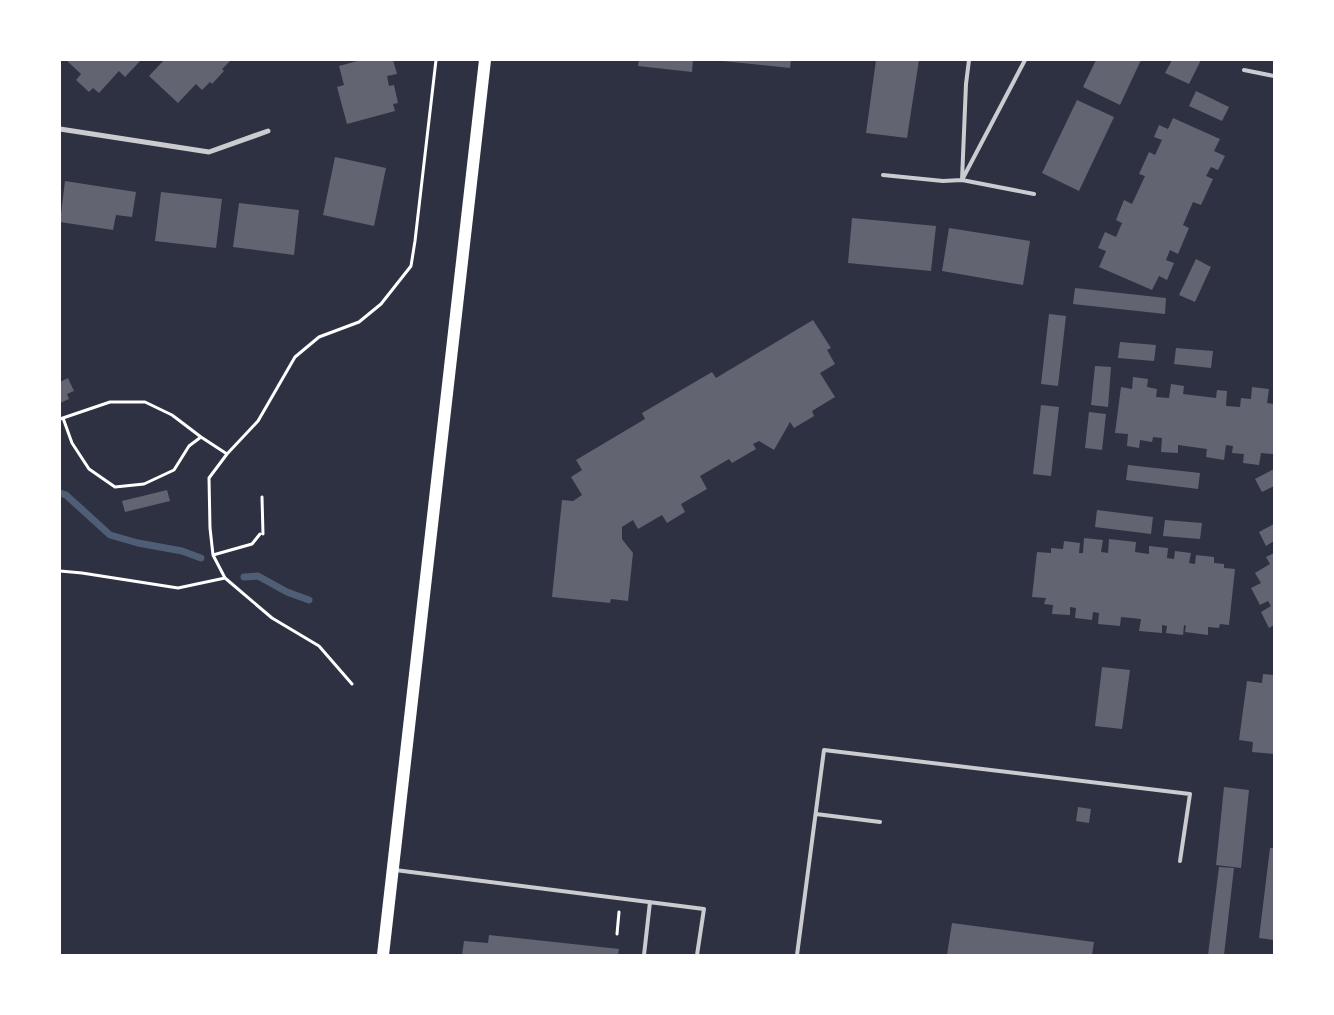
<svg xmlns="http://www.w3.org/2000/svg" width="1334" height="1015" font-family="'Source Serif 4',serif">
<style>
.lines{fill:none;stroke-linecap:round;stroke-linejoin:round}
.stream{stroke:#4f5d75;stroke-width:7}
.building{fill:#626471}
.path{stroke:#fff;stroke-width:3}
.service{stroke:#caccd0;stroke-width:4}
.minor{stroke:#caccd0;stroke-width:5}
.primary{stroke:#fff;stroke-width:12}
</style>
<rect width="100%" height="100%" fill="#2d3142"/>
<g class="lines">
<path class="stream" d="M60 493 66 495 110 535 138 543 182 551 201 558
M244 577 258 576 287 592 309 600"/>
</g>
<path class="building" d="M66 60H141L125 77 119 71 99 93 93 88 89 92 76 80 81 74Z
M164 60H231L222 69 224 71 212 84 210 82 202 90 196 84 178 103 149 76Z
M361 60H393L397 74 387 76 389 86 394 85 398 103 393 104 395 111 347 124 337 87 344 85 339 66Z
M639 60H693L692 72 638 66Z
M722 60H791L790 68 722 61Z
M876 60H919L907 138 866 133Z
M1096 60H1141L1120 105 1083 87Z
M1172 60H1201L1189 84 1165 73Z
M1196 91 1229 107 1222 121 1189 106Z
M1077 100 1114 117 1079 191 1042 173Z
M1173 118 1220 139 1214 151 1225 156 1218 170 1211 167 1206 176 1213 179 1201 205 1193 202 1183 225 1189 228 1178 254 1170 250 1166 260 1174 263 1167 280 1159 276 1152 290 1099 267 1106 251 1098 248 1105 232 1116 237 1122 223 1116 220 1124 200 1132 204 1145 176 1139 174 1149 152 1155 155 1162 140 1154 137 1159 125 1168 129Z
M335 157 386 168 374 226 323 215Z
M65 181 136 192 132 217 116 215 113 230 60 222Z
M161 192 222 199 216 248 155 241Z
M239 203 299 210 294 255 233 247Z
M852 218 936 226 931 271 848 263Z
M949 228 1030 241 1023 285 942 271Z
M1196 259 1211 267 1195 302 1179 295Z
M1075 288 1166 298 1165 314 1073 304Z
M1049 314 1066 316 1058 386 1041 384Z
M813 320 831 348 827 350 835 364 820 373 835 397 812 411 814 416 794 428 790 422 774 450 759 441 753 444 756 449 732 463 729 459 700 476 707 489 681 504 685 512 667 523 662 515 638 529 633 520 622 527V539L633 553 628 601 611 599 610 603 552 597 562 500 573 501 582 495 571 477 582 470 576 460 645 419 642 413 712 372 716 378Z
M1120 342 1156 345 1154 361 1118 358Z
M1176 348 1213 351 1211 368 1174 364Z
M1095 366 1111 367 1108 407 1091 405Z
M1133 377 1148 379 1147 387 1157 389 1156 397 1169 398 1171 384 1184 386 1183 394 1216 398 1217 390 1227 391 1226 406 1240 407 1241 398 1251 399 1252 387 1269 389 1267 403 1274 404 1273 454 1261 453 1259 465 1243 463 1244 454 1232 453 1233 446 1226 445 1224 460 1206 457 1207 449 1178 445V453L1161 452 1162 438 1153 437 1152 442 1140 440 1139 448 1127 446 1128 434 1115 433 1121 387 1132 389Z
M68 378 74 391 67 394 69 399 60 403V382Z
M1041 405 1059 407 1051 476 1033 474Z
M1089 412 1106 414 1102 450 1085 448Z
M1128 465 1200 473 1198 489 1126 480Z
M1274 469V486L1262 492 1255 479Z
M167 490 170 501 125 512 122 501Z
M1097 510 1153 517 1151 534 1095 527Z
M1165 520 1202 523 1200 539 1163 536Z
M1274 524V541L1266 546 1259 532Z
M1084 538 1103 540 1101 552 1108 553 1109 539 1136 542 1135 552 1149 554V546L1168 548 1167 558 1174 559 1175 551 1191 553 1189 563 1195 564 1196 555 1214 557V563L1224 564V568L1235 569 1229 625 1220 624 1219 628 1208 627V635L1185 632 1186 626 1184 625 1183 635 1166 633 1167 626 1162 625V633L1139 631 1141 619 1121 617 1120 626 1098 624 1099 613 1093 612 1092 620 1075 618 1076 608 1070 607V615L1052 614 1053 605 1044 604 1046 598 1032 597 1037 552 1051 553V548L1063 549 1064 541 1080 543 1079 553H1083Z
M1274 553V625L1269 628 1261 612 1271 606 1268 601 1260 605 1251 588 1261 583 1255 573 1270 564 1266 557Z
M1102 667 1130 670 1122 729 1095 726Z
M1263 674 1274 675V754L1252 752 1253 742 1239 740 1247 681 1262 683Z
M1224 787 1249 790 1241 868 1216 865Z
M1078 807 1091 809 1089 823 1076 821Z
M1270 848H1274V940L1259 938Z
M1219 867 1234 868 1224 955H1208Z
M952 923 1094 942 1092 955H947Z
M489 935 619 949 618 955H462L464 941 488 943Z"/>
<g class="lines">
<path class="path" d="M63 418 72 443 89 469 115 487 144 484 174 470 189 446 201 437
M60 419 110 402H145L172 415 201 437 227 454
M262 497 263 534
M213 555 252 544 260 534
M60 571 82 573 178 588 225 578
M352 684 319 646 272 618 225 578 213 555 210 528 209 478 227 454 258 421 295 357 319 337 359 322 381 304 411 266 415 241 436 60
M617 934 619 912"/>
<path class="service" d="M969 60 966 84 962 180 1034 194
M1244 70 1274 76
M883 175 943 181 962 180 1025 60
M816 814 880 822
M395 870 704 909 697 955
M644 955 650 902
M797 955 824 750 1190 794 1180 861"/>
<path class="minor" d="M60 129 209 152 268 131"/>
<path class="primary" d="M383 955 485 60"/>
</g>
<rect width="1334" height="1015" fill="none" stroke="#ffffff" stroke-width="122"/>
</svg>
